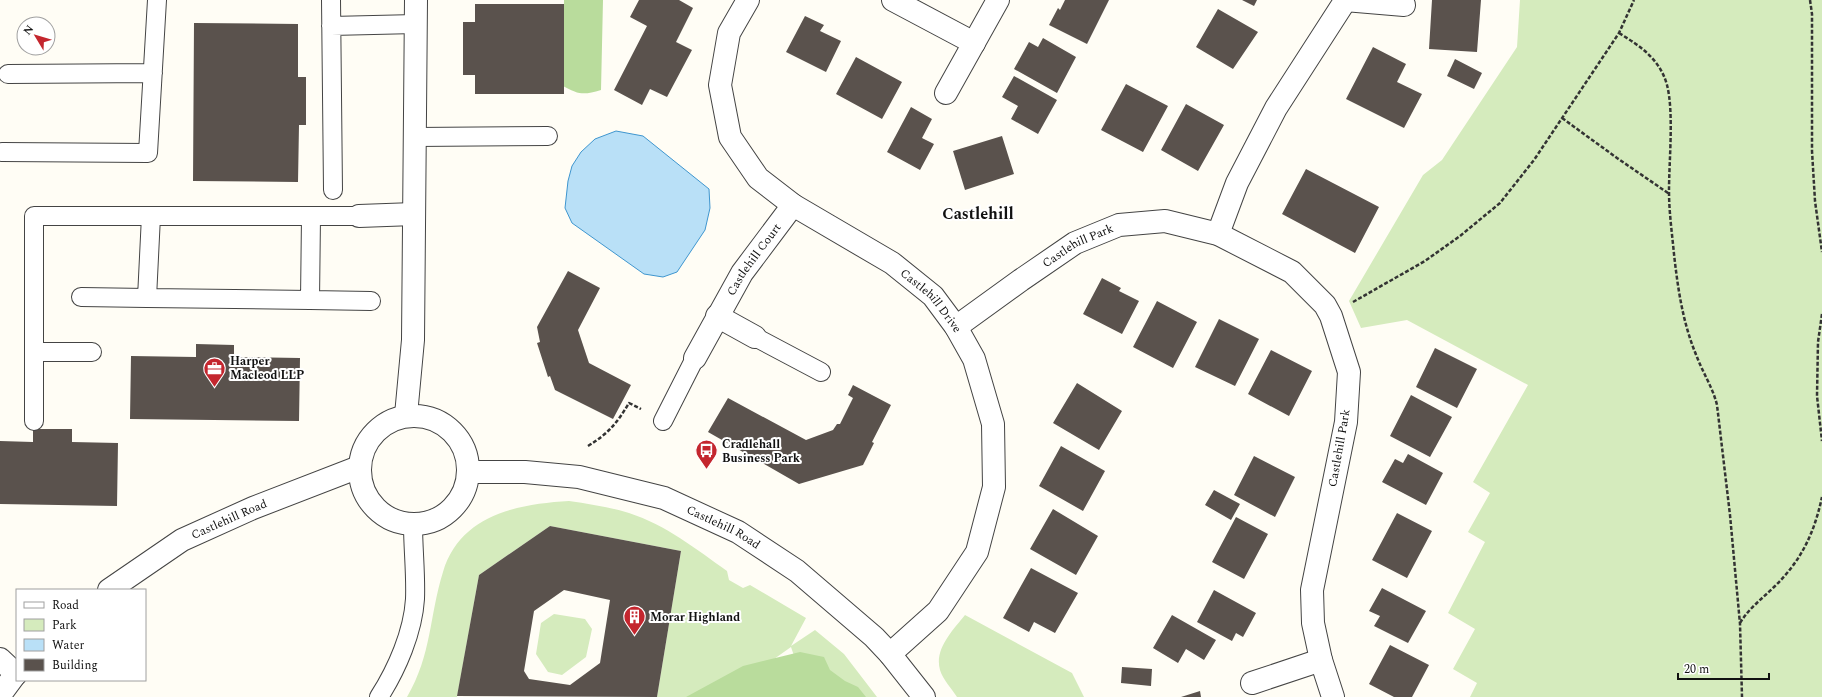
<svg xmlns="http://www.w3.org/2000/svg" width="1822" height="697" font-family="Spectral,serif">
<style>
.green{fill:#d5ebbd}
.forest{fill:#b9dc9c}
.water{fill:#b9e0f7;stroke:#3f96cf}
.building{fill:#5a524d;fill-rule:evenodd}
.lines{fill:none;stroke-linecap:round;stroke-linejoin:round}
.service-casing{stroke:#444;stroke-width:20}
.minor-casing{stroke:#444;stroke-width:24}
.tertiary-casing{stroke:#444;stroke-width:24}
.path{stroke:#333;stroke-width:2.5;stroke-dasharray:4 2;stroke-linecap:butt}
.service{stroke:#fff;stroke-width:18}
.minor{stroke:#fff;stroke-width:22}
.tertiary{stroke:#fff;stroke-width:22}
.labels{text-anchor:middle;stroke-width:4;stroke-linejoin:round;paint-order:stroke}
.street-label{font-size:12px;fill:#111;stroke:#fff}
.poi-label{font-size:12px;font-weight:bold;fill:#111;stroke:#fff;text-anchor:start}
.district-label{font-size:16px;font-weight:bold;fill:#111;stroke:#fff}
</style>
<rect width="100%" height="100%" fill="#fffdf5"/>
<path class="green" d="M1520 0H1822V697H1470L1477 683 1453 669 1475 629 1448 613 1485 542 1468 532 1490 493 1473 482 1528 385 1407 320 1361 328 1349 301 1423 175 1442 160 1517 47Z
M569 501C589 504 610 507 629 513 666 525 696 549 727 571L729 580 743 588 750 585 806 618 791 646 815 630 844 654 877 697H808L791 647 720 697H657L681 551 550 526 479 575 457 697H407C432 654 429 617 443 572 460 515 517 504 569 501Z
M554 614 585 619 592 629 586 657 562 675 548 672 536 654 541 623Z
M965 615 1072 673 1084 697H957C952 689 943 680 940 670 934 649 953 630 965 615Z"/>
<path class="forest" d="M564 0H603L601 90C584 95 579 95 563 86Z
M800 652 824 657 830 670 845 681 858 687 866 697H686L743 666Z"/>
<path class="water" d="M616 131 643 136 709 189 710 208 705 230 677 272 663 277 644 274 572 223 565 208 568 181 572 166 581 152 595 139Z"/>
<path class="building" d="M639 0H679L693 8 676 42 692 50 667 97 650 89 642 105 614 90 647 26 630 17Z
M1065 0H1109L1087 44 1049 25 1058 8 1060 10Z
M1242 0H1257L1254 6Z
M1432 0H1481L1477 52 1429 49Z
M475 4H564V94H475V75H463V22H475Z
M1218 9 1258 32 1233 69 1196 47Z
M805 16 824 25 820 31 841 41 826 72 786 52Z
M194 23 298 24V77H306V125H299L298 182 193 181Z
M1043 38 1076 57 1057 93 1014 69 1029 42 1038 47Z
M1373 47 1406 64 1397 82 1422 94 1404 128 1346 99Z
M856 57 902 82 882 119 836 94Z
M1455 59 1482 73 1474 89 1447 76Z
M1014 76 1057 100 1038 134 1011 119 1018 106 1002 97Z
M1126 84 1168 106 1143 152 1101 130Z
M1186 104 1224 125 1198 171 1161 150Z
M911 107 932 119 922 138 934 144 920 170 887 152Z
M1002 136 1014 174 965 190 953 151Z
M1306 169 1379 207 1355 253 1282 214Z
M568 271 600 288 578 330 589 363 631 385 613 419 555 390 550 376 548 377 537 343 540 342 537 327Z
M1102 278 1121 288 1119 291 1139 301 1122 334 1083 314Z
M1157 301 1197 322 1173 368 1133 347Z
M1219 319 1259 339 1235 386 1195 367Z
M196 344 234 345V357L300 358 299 421 130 419 131 356 196 357Z
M1435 348 1477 369 1457 408 1416 387Z
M1271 350 1312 371 1289 416 1248 394Z
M1077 383 1122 411 1099 450 1053 423Z
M853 385 891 405 872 442 874 443 863 465 799 484 708 432 728 398 806 440 833 430 837 424H840L853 398 848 395Z
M1411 395 1452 417 1430 457 1390 436Z
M33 429H72V442L118 443 117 506 0 504V441L33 442Z
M1061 446 1105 471 1083 511 1039 486Z
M1408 454 1443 473 1426 505 1382 482 1395 459 1403 463Z
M1254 456 1295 477 1275 517 1234 495Z
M1214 490 1240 504 1231 520 1205 505Z
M1053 509 1098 536 1076 575 1030 549Z
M1397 513 1432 531 1407 578 1372 560Z
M1236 517 1268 534 1244 579 1212 562Z
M550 526 681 551 657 697 457 696 479 575ZM564 590 610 600 600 663 570 685 529 679 524 671 534 611Z
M1031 568 1078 593 1055 633 1034 622 1029 632 1003 618Z
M1382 588 1426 611 1408 643 1374 626 1380 616 1369 611Z
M1214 590 1256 613 1243 637 1236 633 1232 641 1197 622Z
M1172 615 1216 640 1204 660 1186 649 1178 663 1153 648Z
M1390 645 1429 665 1412 697H1394L1369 684Z
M1122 667 1152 669 1151 686 1121 683Z
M1200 691 1201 697H1181Z"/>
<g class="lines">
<defs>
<path id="service" d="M331 0 333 190
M331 26 416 24
M8 74 153 73
M415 137 548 136
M2 152 148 153 157 0
M151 216 147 298 310 300 311 217
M81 297 147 298
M310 300 371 301
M755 337 821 372
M34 352H92
M34 421V216H359
M663 421 695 358
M379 697C397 669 413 632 415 599 416 574 413 549 413 524"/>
<g id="minor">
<path id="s1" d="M748 0 729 33 720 85 730 137 758 178 793 205 892 263 933 296 956 327 974 359 993 424 994 487 977 552 938 611 890 654"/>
<path d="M893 0 974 43"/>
<path d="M1345 0 1404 5"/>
<path d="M946 93 998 0"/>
<path d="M359 216 414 214"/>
<path d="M1218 234 1237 183 1276 108 1345 1"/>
<path d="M717 316 755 337"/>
<path id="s2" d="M956 327 1021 280 1075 243 1119 225 1165 221 1218 234 1292 272 1325 305 1331 316 1349 372 1346 422 1312 590 1313 623 1321 660 1333 697"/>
<path id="s3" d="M695 358 742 273 793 205"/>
<path d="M406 415 413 340 416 0"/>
<path d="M0 659 16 674"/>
<path d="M1252 683 1321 660"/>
</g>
<g id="tertiary">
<circle cx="414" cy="470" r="54"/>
<path id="s4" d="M469 472H525L579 477 664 498 738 532 797 571 874 637 890 654 924 697"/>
<path id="s5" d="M109 590 182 540 253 508 359 467"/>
<path d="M0 695 17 672"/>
</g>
</defs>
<use href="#service" class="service-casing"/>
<use href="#minor" class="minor-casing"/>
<use href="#tertiary" class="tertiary-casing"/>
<path class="path" d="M1810 0 1812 14V151L1815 201 1822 252
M1619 33C1640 46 1660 59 1667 85 1674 112 1669 161 1669 191 1669 212 1672 233 1674 254 1678 290 1683 324 1697 357 1703 373 1713 388 1717 405L1730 515 1740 624 1742 697
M1562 118 1617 158 1668 193
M1353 302 1425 261 1460 236 1500 203 1534 160 1619 33 1634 0
M1822 314 1818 342 1817 396 1822 441
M588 446C609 433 617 423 629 403L641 409
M1740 623C1749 608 1762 599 1774 587 1801 561 1814 534 1822 497"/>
<use href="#service" class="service"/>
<use href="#minor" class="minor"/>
<use href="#tertiary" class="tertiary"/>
</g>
<defs>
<symbol id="office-pin" viewBox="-11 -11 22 30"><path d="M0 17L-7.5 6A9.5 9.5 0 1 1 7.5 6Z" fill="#c4262e" stroke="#fff"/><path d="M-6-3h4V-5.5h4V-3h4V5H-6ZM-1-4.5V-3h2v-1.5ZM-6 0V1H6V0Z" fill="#fff"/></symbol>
<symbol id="bus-pin" viewBox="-11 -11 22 30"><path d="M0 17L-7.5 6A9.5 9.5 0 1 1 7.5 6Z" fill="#c4262e" stroke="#fff"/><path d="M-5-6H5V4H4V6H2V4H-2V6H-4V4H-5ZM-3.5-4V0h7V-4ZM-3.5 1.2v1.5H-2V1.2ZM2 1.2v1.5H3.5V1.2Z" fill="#fff"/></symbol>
<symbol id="building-pin" viewBox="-11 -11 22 30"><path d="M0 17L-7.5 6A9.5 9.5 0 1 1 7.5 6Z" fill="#c4262e" stroke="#fff"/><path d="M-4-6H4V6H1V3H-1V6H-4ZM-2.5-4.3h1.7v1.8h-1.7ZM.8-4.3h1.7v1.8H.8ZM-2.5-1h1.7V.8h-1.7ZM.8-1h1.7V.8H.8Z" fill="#fff"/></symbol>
</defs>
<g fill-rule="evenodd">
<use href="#office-pin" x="202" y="356" width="25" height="34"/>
<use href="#bus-pin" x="694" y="438" width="25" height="34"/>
<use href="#building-pin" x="622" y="604" width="25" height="34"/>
</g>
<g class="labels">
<g class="street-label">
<text dy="4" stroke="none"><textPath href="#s2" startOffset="147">Castlehill Park</textPath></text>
<text dy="4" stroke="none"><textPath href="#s3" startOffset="115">Castlehill Court</textPath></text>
<text dy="4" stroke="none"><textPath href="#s1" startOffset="407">Castlehill Drive</textPath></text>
<text transform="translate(1339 448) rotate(-80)" y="4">Castlehill Park</text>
<text dy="4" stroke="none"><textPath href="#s5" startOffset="140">Castlehill Road</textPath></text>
<text dy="4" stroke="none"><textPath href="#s4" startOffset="264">Castlehill Road</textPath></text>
</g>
<g class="poi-label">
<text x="230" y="365">Harper<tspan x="230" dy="14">Macleod LLP</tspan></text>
<text x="722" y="448">Cradlehall<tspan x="722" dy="14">Business Park</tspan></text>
<text x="650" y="621">Morar Highland</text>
</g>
<g class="district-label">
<text x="978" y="219">Castlehill</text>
</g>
</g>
<rect x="16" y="589" width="130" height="92" fill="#ffffff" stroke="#a0a0a0"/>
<rect x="24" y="602" width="20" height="6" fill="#ffffff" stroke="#a0a0a0"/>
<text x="52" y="609" font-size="12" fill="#111111">Road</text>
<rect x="24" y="619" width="20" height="12" fill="#d5ebbd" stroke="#a0a0a0"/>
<text x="52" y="629" font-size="12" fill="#111111">Park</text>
<rect x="24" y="639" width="20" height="12" fill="#b9e0f7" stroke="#a0a0a0"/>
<text x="52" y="649" font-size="12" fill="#111111">Water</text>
<rect x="24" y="659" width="20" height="12" fill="#5a524d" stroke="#a0a0a0"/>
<text x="52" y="669" font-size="12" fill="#111111">Building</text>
<g transform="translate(36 36) rotate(308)"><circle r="19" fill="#ffffff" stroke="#a0a0a0"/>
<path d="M0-3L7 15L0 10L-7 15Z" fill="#c4262e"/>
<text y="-6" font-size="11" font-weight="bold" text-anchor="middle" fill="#111111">N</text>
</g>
<path d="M1678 673v6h91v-6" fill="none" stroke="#111111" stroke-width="2"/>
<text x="1684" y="673" font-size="12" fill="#111111" stroke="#ffffff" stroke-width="3" paint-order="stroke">20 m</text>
</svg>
